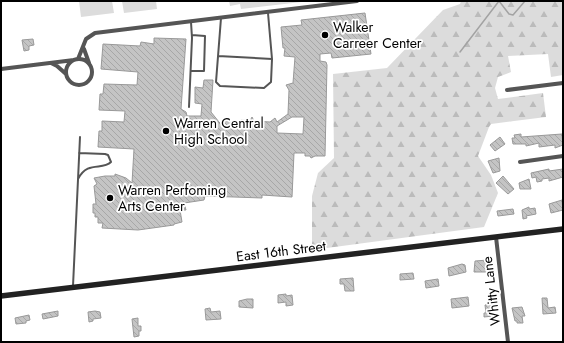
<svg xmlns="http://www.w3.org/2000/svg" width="564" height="343" font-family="Jost,sans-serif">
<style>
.forest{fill:url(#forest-firs)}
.park{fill:#dcdcdc}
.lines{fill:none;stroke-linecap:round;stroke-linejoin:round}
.stream{stroke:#a3a3a3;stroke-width:1.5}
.building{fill:url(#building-back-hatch);stroke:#999;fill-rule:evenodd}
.lane{stroke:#555;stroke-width:2}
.street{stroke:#555;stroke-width:4}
.secondary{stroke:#222;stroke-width:5.5}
.poi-dot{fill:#000;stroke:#fff;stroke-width:1.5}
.labels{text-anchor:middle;stroke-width:3.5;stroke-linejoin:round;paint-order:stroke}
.poi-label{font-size:14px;fill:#000;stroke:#fff;text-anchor:start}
.street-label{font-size:14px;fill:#000;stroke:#fff}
</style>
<defs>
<pattern id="forest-firs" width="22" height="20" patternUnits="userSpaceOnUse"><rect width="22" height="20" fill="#dcdcdc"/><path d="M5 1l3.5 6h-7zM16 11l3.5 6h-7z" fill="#bbb"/></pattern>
<pattern id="building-back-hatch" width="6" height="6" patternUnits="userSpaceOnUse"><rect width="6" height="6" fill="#c4c4c4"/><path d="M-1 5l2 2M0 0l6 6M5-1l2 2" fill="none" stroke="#a7a7a7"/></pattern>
</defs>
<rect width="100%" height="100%" fill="#fff"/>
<path class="forest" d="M461 1H563V75L551 77 548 54 508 56 511 72 498 77 495 88 498 99 543 93 546 117 491 124 489 127 478 156 491 175 498 193 484 227 312 250V196L318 173 334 158 333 74 387 68 443 10 460 4Z"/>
<path class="park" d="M79 1H112L114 13 81 17Z
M122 1H156L157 9 124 13Z
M229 1H310L241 9 240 4 230 6Z"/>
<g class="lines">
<path class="stream" d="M460 52 499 1 509 14 513 15 525 1"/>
</g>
<path class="building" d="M365 13 371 54 332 58 331 53 320 54V61L326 62 327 65 325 156H315L311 158 310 156H305V153H294L292 197 262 195V198L205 196 204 200 184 203 186 210H180L182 222 174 224V225L138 230 102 228 103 223H98V217H95V213H93V204H96L94 186 97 184 94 178 105 176H115V174L126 178 132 183 134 149 98 147 99 131H102V121L124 122 125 111 99 110 100 94H103L104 84 137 85 138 72 101 69 103 44 140 46 141 42 154 44V38L186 39 181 109 186 112 187 116H201L202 104 195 103V87L203 88 204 80H213L211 112 223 127 225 121 229 120 234 126 241 120 250 121 252 117 254 121 270 122 275 118 277 122 288 114 289 90 286 85 293 83 295 57 284 56 285 48H283L281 27 302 25 301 20ZM292 117H304L303 134 277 133V126Z
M33 39 34 45 29 46V50L24 51 22 40Z
M521 134V137L562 134 563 145 555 148V145L539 147V143L526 146V144H513L512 138H515L514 135Z
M500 137 505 144 495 151 490 145Z
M499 158 500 171 493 173 488 161Z
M549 169V171L563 169V177L549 181V178L542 179V181L537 182 536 177 532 178 531 173Z
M503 176 514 189 508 194 496 183Z
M529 179 531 189H520L519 183Z
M562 200 563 210 551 213 549 204Z
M529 207V209L535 208 536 214 526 216 527 218 523 219 522 210Z
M513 209 514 214 498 216 497 211Z
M488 260V272H474L475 261Z
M462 264 465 265 466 272 449 276 448 268Z
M413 273 414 279 400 280V274Z
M353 278 354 291H345L344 284H340V279Z
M438 279 439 286 426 288 425 281Z
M286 294V296L292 295 293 305 286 306V302L278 303V295Z
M468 297 469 306 452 308 451 299Z
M542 298H547L548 308 555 307 556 313 543 314Z
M247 299H253V308L239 307V301Z
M491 304 493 316 484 317V313H486L485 305Z
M522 307 525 316H522L523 323H517V321H515L512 308Z
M210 308 211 312 220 311 221 319 206 320 205 309Z
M58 311V316L43 319 42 314Z
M95 311 100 312 101 318 93 319V321L89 322 88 312Z
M29 315 30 320 26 321V323L16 324 15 318Z
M138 318V326H141V331H139V336L134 337 132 319Z"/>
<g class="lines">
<path class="lane" d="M221 18 216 82 220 86 264 88 271 82 272 59 268 13
M218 56 272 59
M191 71H204L205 36 192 35
M189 107 192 38 191 22
M78 179C88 160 102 171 111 162L108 155 105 154 79 153
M73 286 80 137"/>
<path class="street" d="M84 49 89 63
M78 59 86 39 95 33 357 1
M66 72a13 13 0 1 1 26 0a13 13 0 1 1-26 0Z
M51 63 57 66 66 74
M1 69 74 60
M507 90 563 83
M520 162 563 156
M496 237 508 342"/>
<path class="secondary" d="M1 296 563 229"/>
</g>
<g class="poi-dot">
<circle cx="325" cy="35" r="4"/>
<circle cx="166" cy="131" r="4"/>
<circle cx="110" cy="198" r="4"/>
</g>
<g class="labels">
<g class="poi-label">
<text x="333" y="32">Walker<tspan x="333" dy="16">Carreer Center</tspan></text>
<text x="174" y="128">Warren Central<tspan x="174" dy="16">High School</tspan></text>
<text x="118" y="195">Warren Perfoming<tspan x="118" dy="16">Arts Center</tspan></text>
</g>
<g class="street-label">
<text transform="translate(281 251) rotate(-7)" y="5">East 16th Street</text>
<text transform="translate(491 291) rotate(-97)" y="5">Whitty Lane</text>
</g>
</g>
<rect width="564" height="343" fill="none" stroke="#000000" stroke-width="4"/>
</svg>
